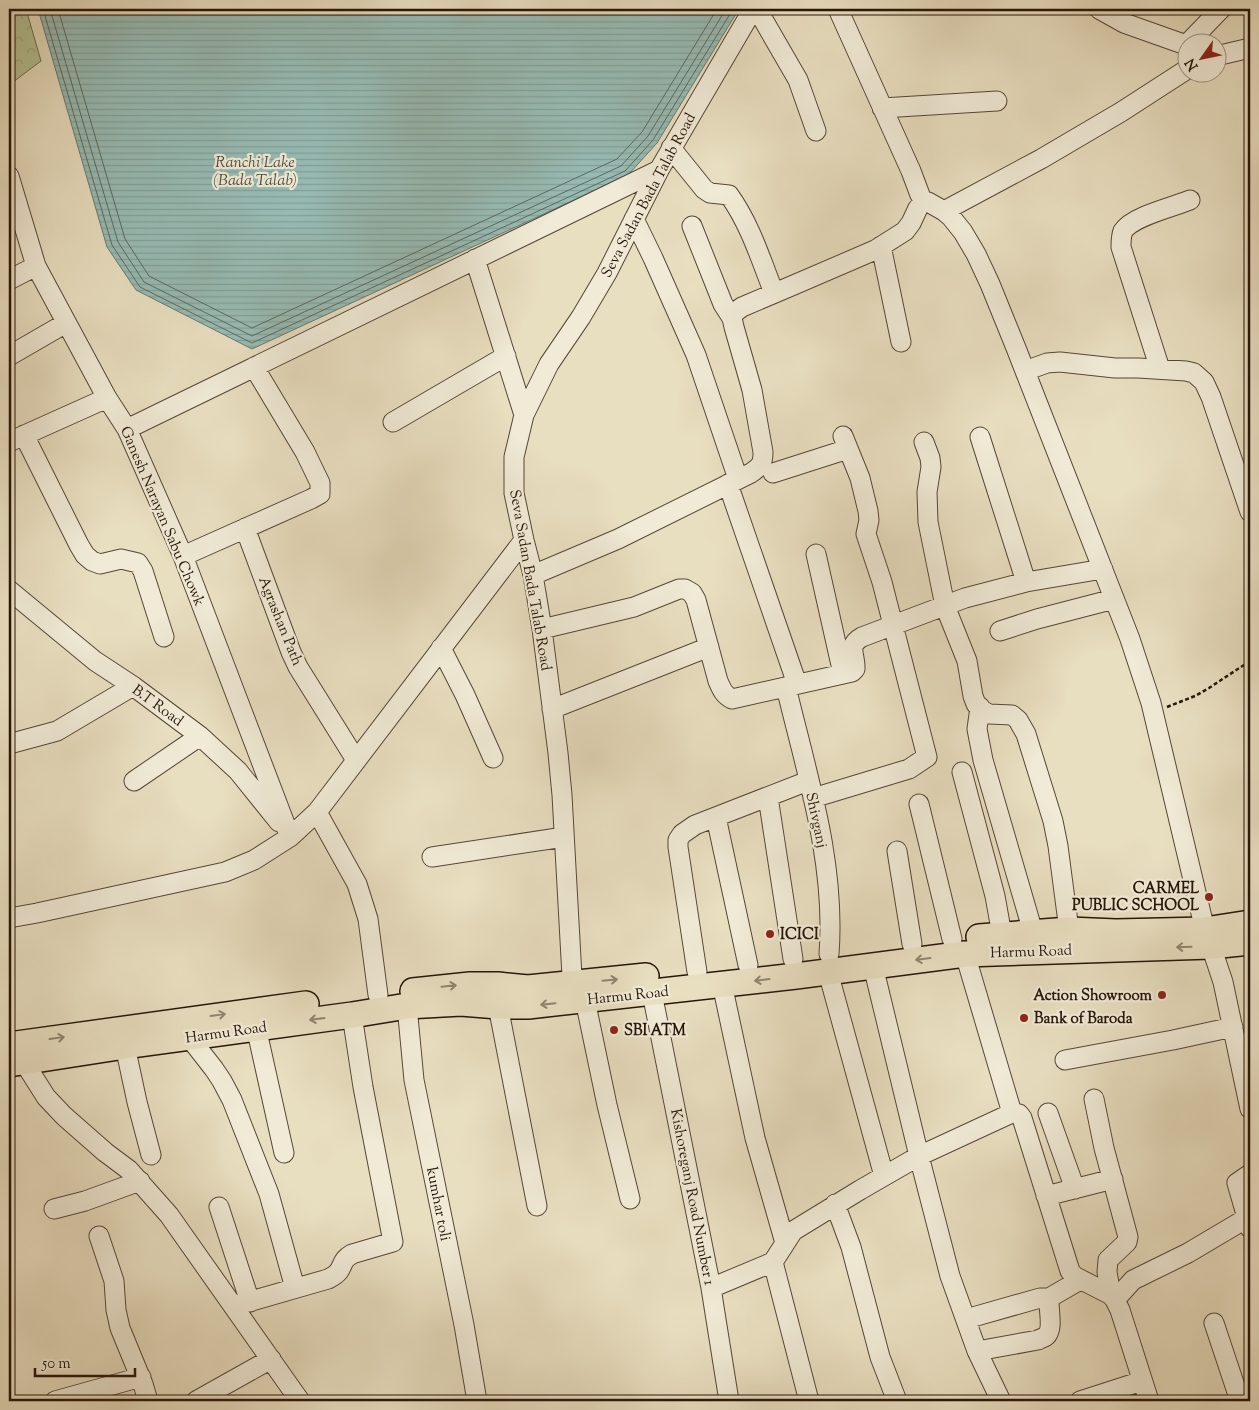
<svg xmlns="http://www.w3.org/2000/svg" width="1259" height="1410" font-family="'Sorts Mill Goudy',serif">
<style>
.park{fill:url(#park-crowns);stroke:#6e6b4e}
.water{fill:url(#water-rules);stroke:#6a7970}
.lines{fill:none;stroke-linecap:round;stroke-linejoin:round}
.shore{stroke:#5e685f;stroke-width:1}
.minor-casing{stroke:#564737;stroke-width:21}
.major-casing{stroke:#261509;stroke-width:28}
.path{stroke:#261509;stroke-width:2.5;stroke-dasharray:4 2.5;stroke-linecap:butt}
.minor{stroke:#f0ead6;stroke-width:19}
.major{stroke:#e8dec0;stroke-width:25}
.oneway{stroke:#91846e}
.poi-dot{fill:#8f2418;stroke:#f0ead6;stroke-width:2}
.labels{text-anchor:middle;stroke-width:4.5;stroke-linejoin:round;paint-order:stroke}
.street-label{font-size:15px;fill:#261509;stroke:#f0ead6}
.poi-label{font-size:15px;font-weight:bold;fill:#261509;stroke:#f0ead6;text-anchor:start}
.water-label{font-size:16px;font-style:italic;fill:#4e4f45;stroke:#f0ead6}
</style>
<defs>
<pattern id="park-crowns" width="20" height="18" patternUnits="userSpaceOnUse" patternTransform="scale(1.25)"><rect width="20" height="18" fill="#b5c192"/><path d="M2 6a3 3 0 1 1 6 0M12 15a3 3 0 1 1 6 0" fill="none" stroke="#9ca57d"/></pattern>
<pattern id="water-rules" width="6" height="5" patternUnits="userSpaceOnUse" patternTransform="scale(1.25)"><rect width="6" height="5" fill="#97bcb5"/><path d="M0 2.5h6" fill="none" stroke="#82a19a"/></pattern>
</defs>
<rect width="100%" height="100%" fill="#e8dec0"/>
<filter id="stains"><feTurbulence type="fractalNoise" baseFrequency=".004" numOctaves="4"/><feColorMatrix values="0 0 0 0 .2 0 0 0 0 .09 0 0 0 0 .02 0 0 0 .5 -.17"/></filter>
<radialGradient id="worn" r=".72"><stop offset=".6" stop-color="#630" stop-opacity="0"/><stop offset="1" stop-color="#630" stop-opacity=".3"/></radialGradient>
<path class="park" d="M9 9H26L41 61 9 85Z"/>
<path class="water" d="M38 9H739L657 143 628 175 252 349 136 290 107 247Z"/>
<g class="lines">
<path class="shore" d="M43 9 112 245 140 287 252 343 625 171 653 140 733 9
M50 9 118 242 144 282 252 336 621 166 648 136 726 9
M58 9 125 239 149 276 252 328 617 159 642 132 717 9"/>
<defs>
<path id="minor" d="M757 9 798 80 816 131
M838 9 911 171 920 195
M1099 9 1124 23 1186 45
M1189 42 1221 9
M1216 56 1250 48
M882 108 997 101
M671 148 704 189 710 193 729 195C750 224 761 260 774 293
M9 176 36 266 107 398 127 429 183 556 290 837
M928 202 944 211 951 217 963 232 976 254 990 284 1016 348 1130 639 1151 703 1205 930
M944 211 1041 159 1121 112 1186 70
M634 219 653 258 696 355 738 479
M692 226 723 304 732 318
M881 246 901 342
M475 259 524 415
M9 280 36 266
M9 356 66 323
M1160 369 1121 247C1121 242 1121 236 1123 231 1133 216 1173 207 1190 200
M1025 371 1047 363 1060 362 1115 368H1138L1186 371 1194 373 1204 382 1211 397 1250 512
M393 422 506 356
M127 429 659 170
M24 435 79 545 85 555 92 561 100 564 121 559 138 563 143 571 164 637
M980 437 1026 582
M9 442 107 398
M924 442 930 458 931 467 927 492 928 522 945 606 967 661 973 696 976 704 982 710 989 714 1012 715 1018 720 1026 734 1053 821 1058 846 1069 930
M773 473 848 449
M728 484 797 684
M245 528 291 652 298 667 356 760
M816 554 843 674
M183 556 311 499 320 494V483L305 452 254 367
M533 575 618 539 751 473C761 466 763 464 763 452L752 390 734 327 732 318 734 313 742 307 789 287 875 250 905 231 911 223 918 208
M9 590 95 661 133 686 200 736 238 771 279 822
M542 629 634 607 679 589H685L692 593 696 600 718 681C722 690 724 695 732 699L852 672 855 669C856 655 846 646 862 637L965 598 1026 582 1103 569
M1000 631 1037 619 1114 599
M441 648 465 695 493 758
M786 687C807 775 836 863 829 954
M980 707 977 729 983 760 1033 932
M552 709 709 647
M9 744 57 731 133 686
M962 772 995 896 1002 935
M134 781 200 736
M768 797 793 959
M813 798 909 769 927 757 893 625 882 582 866 534 869 520 868 511 860 478 843 436
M919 804 952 939
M317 812 357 884 368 919 378 995
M716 817 748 965
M897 851 912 944
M432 857 564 837
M9 918 37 913 225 872 254 860 290 837 317 812 524 540
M1211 946 1223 982 1250 1109
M965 954 1012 1113
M873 966 919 1156 950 1276 977 1351 1001 1401
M697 972 678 847V840L682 834 695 825 808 781
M828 972 884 1176
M722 984 755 1138 785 1243
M652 993 711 1288 729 1401
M573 995 562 795 558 753 542 629 533 575 524 540 514 493V457L524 415 549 364 581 317 607 273 659 170 753 9
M585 1000 607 1105 630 1199
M407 1006 414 1080 464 1325 477 1401
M498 1006 537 1206
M256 1027 284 1153
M189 1037 214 1069 222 1081 232 1100 269 1194 295 1288
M125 1046 137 1102 151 1155
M1065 1060 1173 1040 1233 1027
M24 1062 46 1097 64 1116 105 1152 129 1170 169 1215 300 1401
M1094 1099 1104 1148 1128 1237 1127 1242 1108 1260 1107 1272 1111 1295
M1048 1113 1075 1189
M1250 1174 1237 1183 1250 1228
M1046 1196 1113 1179
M835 1204 851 1247 880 1357 897 1401
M219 1207 250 1302
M54 1209 85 1201 140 1181
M99 1236 114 1281 116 1310 120 1328 143 1384 148 1401
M773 1262 809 1401
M711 1288 773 1262 793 1231 860 1190 919 1156 1012 1113 1019 1114 1022 1118 1070 1271 1074 1276 1111 1295 1115 1300 1120 1310 1149 1401
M1115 1300 1133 1280 1188 1253 1247 1218
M234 1306 328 1279C332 1277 336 1275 339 1271 344 1263 342 1260 352 1254L393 1242 363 1087 352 1015
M966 1319 1040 1298H1049
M1214 1323 1240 1401
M977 1351 1038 1340C1041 1338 1044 1338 1046 1336 1054 1329 1048 1308 1049 1298L1080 1280
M55 1401 141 1377
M196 1401 271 1359
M1080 1401 1142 1381"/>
<path id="major" d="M979 937 1069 930 1116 932 1205 930 1250 923
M413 991 470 985H498L528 988 646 976
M9 1045 306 1004
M9 1064 125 1046 352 1015 407 1006 461 1003 498 1006H528L796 976 965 954 1211 946 1250 942"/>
</defs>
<use href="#minor" class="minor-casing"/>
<use href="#major" class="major-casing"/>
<path class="path" d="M1167 707 1195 696 1209 688 1250 661"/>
<use href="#minor" class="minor"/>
<use href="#major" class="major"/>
</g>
<defs><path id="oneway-shaft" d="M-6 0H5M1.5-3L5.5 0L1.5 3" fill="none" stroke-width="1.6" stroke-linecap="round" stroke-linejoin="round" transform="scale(1.25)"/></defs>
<g class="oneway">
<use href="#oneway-shaft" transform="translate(1184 947) rotate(178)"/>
<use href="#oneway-shaft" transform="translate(923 959) rotate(173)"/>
<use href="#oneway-shaft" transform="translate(610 980) rotate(-5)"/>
<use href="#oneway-shaft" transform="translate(762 980) rotate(173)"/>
<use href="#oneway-shaft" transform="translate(449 986) rotate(-6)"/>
<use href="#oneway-shaft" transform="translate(548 1004) rotate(174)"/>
<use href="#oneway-shaft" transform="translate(218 1015) rotate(-8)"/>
<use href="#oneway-shaft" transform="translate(317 1019) rotate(173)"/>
<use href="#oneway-shaft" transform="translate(57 1038) rotate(-8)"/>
</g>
<g class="poi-dot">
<circle cx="1209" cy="897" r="5"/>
<circle cx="770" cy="934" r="5"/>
<circle cx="1162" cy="995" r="5"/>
<circle cx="1024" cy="1018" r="5"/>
<circle cx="614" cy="1030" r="5"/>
</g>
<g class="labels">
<g class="street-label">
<text transform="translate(648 195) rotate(-62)" y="5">Seva Sadan Bada Talab Road</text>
<text transform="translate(163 516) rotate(67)" y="5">Ganesh Narayan Sabu Chowk</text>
<text transform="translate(531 580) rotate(80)" y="5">Seva Sadan Bada Talab Road</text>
<text transform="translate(281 621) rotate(68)" y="5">Agrashan Path</text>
<text transform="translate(158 705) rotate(36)" y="5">B.T Road</text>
<text transform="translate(817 820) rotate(78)" y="5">Shivganj</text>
<text transform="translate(1031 951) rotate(-2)" y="5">Harmu Road</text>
<text transform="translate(628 995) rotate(-6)" y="5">Harmu Road</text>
<text transform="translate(226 1032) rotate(-8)" y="5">Harmu Road</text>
<text transform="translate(693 1197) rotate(79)" y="5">Kishoreganj Road Number 1</text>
<text transform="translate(439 1204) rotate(79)" y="5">kumhar toli</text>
</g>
<g class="poi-label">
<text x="1199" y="893" text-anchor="end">CARMEL<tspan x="1199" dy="17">PUBLIC SCHOOL</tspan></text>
<text x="780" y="939">ICICI</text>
<text x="1152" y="1000" text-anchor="end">Action Showroom</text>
<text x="1034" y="1023">Bank of Baroda</text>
<text x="624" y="1035">SBI ATM</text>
</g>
<g class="water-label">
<text x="255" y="167">Ranchi Lake<tspan x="255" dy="18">(Bada Talab)</tspan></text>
</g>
</g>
<rect width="1259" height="1410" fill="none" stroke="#e8dec0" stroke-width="30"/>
<rect x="10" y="10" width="1239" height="1390" fill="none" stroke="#261509" stroke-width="2.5"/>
<rect x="15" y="15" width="1229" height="1380" fill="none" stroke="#261509"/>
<g transform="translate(1202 58) rotate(237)"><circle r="24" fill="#f0ead6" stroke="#9f9584"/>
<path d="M0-4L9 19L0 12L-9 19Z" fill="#8f2418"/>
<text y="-8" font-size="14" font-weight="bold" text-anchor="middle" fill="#261509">N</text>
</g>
<path d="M35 1368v8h100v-8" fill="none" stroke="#261509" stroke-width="2.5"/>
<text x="42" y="1368" font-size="15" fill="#261509" stroke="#f0ead6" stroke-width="4" paint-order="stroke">50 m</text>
<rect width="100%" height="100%" filter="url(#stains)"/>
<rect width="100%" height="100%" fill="url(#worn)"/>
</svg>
